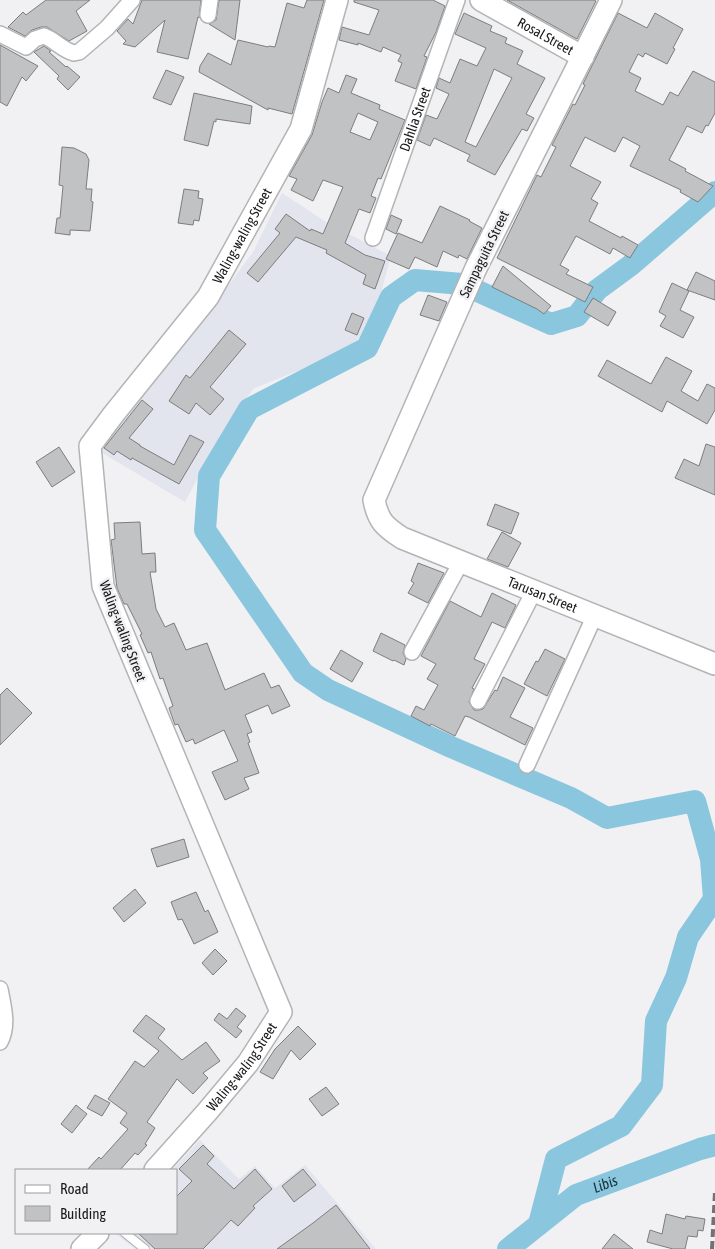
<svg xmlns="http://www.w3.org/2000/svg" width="715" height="1249" font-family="'Asap Condensed',sans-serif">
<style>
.built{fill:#e2e5ee}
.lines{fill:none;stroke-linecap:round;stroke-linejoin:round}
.river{stroke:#8ac6dd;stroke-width:22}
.building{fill:#c1c2c4;stroke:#7d7d7f;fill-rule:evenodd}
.lane-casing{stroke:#b3b4b6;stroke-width:10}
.street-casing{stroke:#b3b4b6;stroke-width:18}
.secondary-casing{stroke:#b3b4b6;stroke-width:24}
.lane{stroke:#fff;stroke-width:8}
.street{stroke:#fff;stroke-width:15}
.secondary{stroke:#fff;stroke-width:21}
.rail{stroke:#727273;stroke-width:4;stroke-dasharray:8 4;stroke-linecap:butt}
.labels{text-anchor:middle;stroke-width:5;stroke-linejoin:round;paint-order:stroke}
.street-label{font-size:14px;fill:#19191a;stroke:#f1f1f4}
.water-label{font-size:15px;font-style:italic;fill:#15323d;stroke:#f1f1f4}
</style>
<rect width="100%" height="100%" fill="#f1f1f4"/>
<path class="built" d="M282 193 326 222 391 256 375 315 354 346 322 361 253 389 215 445 185 502 97 450 204 318 253 252Z
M200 1140 239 1179 255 1166 275 1188 305 1165 376 1249H135L115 1233H176V1170H172Z"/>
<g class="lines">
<g class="river">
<path d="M539 1224 556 1159 621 1126 652 1085 656 1021 676 978 688 937 714 899 711 859 695 801 607 818 571 798 451 747 328 690 303 673 205 530 209 476 249 409 367 348 391 297 415 280 462 284 551 324 577 316 597 290 631 265 715 192"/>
<path id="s1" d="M508 1249 576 1195 700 1149 715 1145"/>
</g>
</g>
<path class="building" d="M46 0H90L76 11 87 31 69 41 47 27H41L32 30 25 36 8 27 23 12 26 15Z
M142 0H201L199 18 198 17 188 59 157 52 165 20 135 47 123 44 126 41 117 31 128 19 133 24Z
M219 0H240L235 40 209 24 216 20Z
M307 0H324L292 114 268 108V110L199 72 200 66 208 53 231 65 238 40 268 47 269 46 275 47 287 3 304 8Z
M354 0H433L445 6 436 32 424 56 427 57 416 89 395 81 402 63 398 61 401 55 383 47 381 52 358 43V45L339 40 342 27 369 35 379 10 354 2Z
M507 0H594L596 1 577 39Z
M464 13 492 26 490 31 507 38 505 43 523 51 517 64 545 78 526 114 534 118 527 131 522 129 495 175 467 161 470 155 434 138 430 146 417 140 426 115 437 119 449 94 436 88 439 78 450 83 460 59 477 66 486 48 455 34ZM494 69 512 78 476 147 465 142Z
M618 13 647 28 655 13 683 29 673 48 675 49 667 64 645 53 643 57 638 54 629 72 641 78 635 91 663 105 670 92 678 96 693 71 715 82V113L708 126 706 125 702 133 687 126 669 160 686 169 685 171 713 186 698 202 680 192 681 190 630 166 640 146 623 137 615 152 585 137 570 166 601 182 591 199 598 203 589 221 621 238 622 236 638 245 630 258 613 248 610 254 576 236 560 265 569 270 566 274 593 287 585 302 497 258 537 175 541 177 556 147 552 145 573 104 575 105 585 85 583 84Z
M0 45 38 66 26 81 22 77 7 106 0 102Z
M44 46 51 51 49 52 66 67 67 66 80 77 68 90 57 79 59 76 34 52Z
M166 70 184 77 171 105 153 98Z
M346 75 357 79 351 93 380 105 379 109 405 120 381 179 378 178 371 196 376 198 370 213 359 209 345 243 365 255 385 261 375 289 363 284 366 275 326 253 327 250 296 237 258 282 247 273 280 233 275 229 286 214 310 231 311 229 323 234 343 187 323 180 313 201 291 190 297 179 289 176 312 135 322 102 328 88 339 93ZM358 113 378 122 370 140 350 132Z
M194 93 252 106 250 124 216 119V122L214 121 208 146 184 140Z
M62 147 74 148 86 154 89 160 86 189H92L91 201 93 202 90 231 70 230V235L55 233 57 218H60L63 186 59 185Z
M184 189 199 191 198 198 203 199 199 221 194 220 193 225 178 223Z
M440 206 470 220 469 221 482 228 467 259 459 255 458 258 443 251 437 267 415 257 409 269 386 259 398 233 422 243Z
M391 215 402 220 396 234 386 229Z
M503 266 551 306 544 314 537 309 492 287Z
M696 272 715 281V300L687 290Z
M672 283 689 291 680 310 694 317 683 338 660 326 666 316 659 312Z
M428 295 447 302 439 321 420 315Z
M593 298 616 312 608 326 584 312Z
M352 313 364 318 357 335 345 330Z
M229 330 246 344 210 387 224 399 210 415 196 403 189 414 169 401 186 375 190 378Z
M666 357 692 371 681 391 698 401 707 384 715 388V410L707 424 667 401 662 412 598 376 607 360 651 384Z
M142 400 153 409 129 438 140 445V446L174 465 190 435 204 442 179 484 132 458 131 460 117 451 114 455 104 448Z
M706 444 715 447V495L675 478 684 459 699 466Z
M59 447 75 472 52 487 36 462Z
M495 504 519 513 511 534 487 525Z
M140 522 142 554 155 553 156 572H150L156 609 165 627 174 623 186 650 207 643 225 690 264 673 271 688 279 685 290 706 272 714 268 705 245 715 252 732 247 734 250 742 248 743 259 773 244 778 249 789 225 800 212 772 238 761 224 730 195 744 193 739 186 742 178 724 175 725 169 708 173 706 163 678 160 679 151 652 148 653 140 635 142 634 127 604H124L117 588 111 540 115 539 114 523Z
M502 532 521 543 508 567 487 559Z
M418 563 444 573 428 603 408 593 414 583 411 581Z
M492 593 516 605 505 628 492 622 474 659 485 664 472 688 474 689 469 702 474 710H479L483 709 495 690 497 691 503 677 525 688 510 717 533 728 525 745 469 717 465 716 455 736 431 724 430 726 411 716 416 706 424 710 438 685 427 679 436 664 421 656 450 601 481 617Z
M381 633 405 645 403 653 406 659 404 665 394 660 393 661 373 651Z
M545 649 565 659 547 696 524 684 536 661 538 662Z
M341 650 363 663 352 682 330 669Z
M7 688 32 713 0 745V695Z
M184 839 189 857 157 867 151 849Z
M135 889 146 903 124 922 113 908Z
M196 892 205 912 208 910 218 932 194 944 182 919 178 920 171 902Z
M215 949 227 961 213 975 202 963Z
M236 1008 246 1016 237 1027 242 1031 236 1038 214 1020 219 1013 227 1019Z
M146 1015 165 1029 158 1038 182 1060 206 1042 220 1061 203 1073 208 1078 193 1094 177 1079 147 1122 155 1128 145 1144 147 1145 138 1155 135 1153 120 1170H87L99 1157 101 1159 128 1129 120 1123 127 1113 108 1099 135 1061 144 1067 159 1051 133 1031Z
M298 1026 316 1044 300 1060 291 1050 273 1079 260 1072 275 1049Z
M326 1087 339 1104 322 1116 309 1099Z
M95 1095 110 1103 102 1116 87 1108Z
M76 1105 87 1114 72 1133 61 1124Z
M203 1145 214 1156 207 1164 234 1189 255 1169 272 1189 253 1206 255 1208 238 1226 231 1220 203 1249H155L138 1233H176V1197L192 1181 179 1169Z
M303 1169 316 1185 294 1202 282 1186Z
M336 1205 370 1249H277L313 1223Z
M666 1214 685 1219 686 1216 705 1219 703 1231 698 1230 697 1237 688 1236 685 1249H673L647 1242 650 1230 662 1234Z
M614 1234 633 1249H602Z"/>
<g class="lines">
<defs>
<path id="lane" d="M125 1233 145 1249"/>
<g id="street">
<path d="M208 15 210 0"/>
<path d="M0 34 26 47 35 39 44 36C55 40 62 50 74 53L79 52 107 28 132 0"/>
<path id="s2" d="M373 238 457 0"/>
<path d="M412 652 461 562"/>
<path d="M478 701 534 591"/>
<path d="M527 765 595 615"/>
<path d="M0 989C3 1006 9 1025 0 1042"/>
</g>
<g id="secondary">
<path id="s3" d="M481 0 583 57"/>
<path id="s4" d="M611 0 476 268 374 500C378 521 385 527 402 538L715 664"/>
<path id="s5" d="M155 1170 207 1112 248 1063 281 1012 103 586 90 446 113 415 208 297 301 129 337 0"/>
<path d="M82 1249 98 1233"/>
</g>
</defs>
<use href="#lane" class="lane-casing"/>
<use href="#street" class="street-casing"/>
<use href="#secondary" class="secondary-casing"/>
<use href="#lane" class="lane"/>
<use href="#street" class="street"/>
<use href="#secondary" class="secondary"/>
<path class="rail" d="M712 1249 715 1192"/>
</g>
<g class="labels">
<g class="street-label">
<text dy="5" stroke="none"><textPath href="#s3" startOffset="74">Rosal Street</textPath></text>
<text dy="5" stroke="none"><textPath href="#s2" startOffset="126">Dahlia Street</textPath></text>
<text dy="5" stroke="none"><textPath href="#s5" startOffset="1065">Waling-waling Street</textPath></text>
<text transform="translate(484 254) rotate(-64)" y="5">Sampaguita Street</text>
<text dy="5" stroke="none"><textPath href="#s4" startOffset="754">Tarusan Street</textPath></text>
<text transform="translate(123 631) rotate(69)" y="5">Waling-waling Street</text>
<text dy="5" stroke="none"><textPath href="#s5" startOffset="135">Waling-waling Street</textPath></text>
</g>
<g class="water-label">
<text dy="5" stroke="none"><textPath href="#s1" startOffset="118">Libis</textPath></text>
</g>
</g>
<rect x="15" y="1169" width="162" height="65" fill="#f1f1f4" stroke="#9b9b9d"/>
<rect x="25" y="1185" width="25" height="8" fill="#ffffff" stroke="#9b9b9d"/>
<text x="60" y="1194" font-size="15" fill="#19191a">Road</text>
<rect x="25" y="1206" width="25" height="15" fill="#c1c2c4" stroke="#9b9b9d"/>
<text x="60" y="1219" font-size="15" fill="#19191a">Building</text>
</svg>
